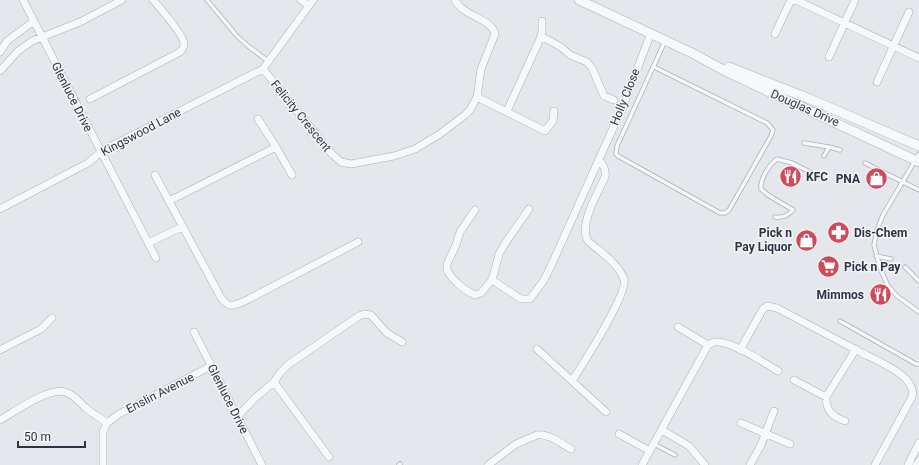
<svg xmlns="http://www.w3.org/2000/svg" width="919" height="465" font-family="Roboto,sans-serif">
<style>
.lines{fill:none;stroke-linecap:round;stroke-linejoin:round}
.service-casing{stroke:#a9aeb7;stroke-width:5}
.minor-casing{stroke:#a9aeb7;stroke-width:8}
.tertiary-casing{stroke:#a9aeb7;stroke-width:10}
.service{stroke:#f7f8fa;stroke-width:3.5}
.minor{stroke:#f7f8fa;stroke-width:7}
.tertiary{stroke:#f7f8fa;stroke-width:9}
.labels{text-anchor:middle;stroke-width:3;stroke-linejoin:round;paint-order:stroke}
.street-label{font-size:12px;fill:#2b3445;stroke:#f4f6f9}
.poi-label{font-size:12px;font-weight:bold;fill:#2b3445;stroke:#f4f6f9;text-anchor:start}
</style>
<rect width="100%" height="100%" fill="#e4e7ec"/>
<g class="lines">
<defs>
<path id="service" d="M207 0 237 36 248 46 268 61
M654 67 767 123 773 130 771 136 729 210 725 213H720L618 156 616 154 617 146 665 41
M804 143 829 147 840 150
M919 154 883 215 877 230 874 245 880 268 888 286 897 296 919 312
M824 156 829 147
M865 163 919 190
M775 217C784 218 788 215 793 210L768 195 761 189C760 179 769 165 777 159L792 163 814 174
M876 256 891 259
M905 267 919 281
M840 321 916 364H919
M654 444 675 455
M399 465 400 464"/>
<path id="minor" d="M23 0 156 258
M301 0 309 6
M775 34 789 4 791 1 796 0 919 58
M541 36 561 47 570 55 587 62 592 68 604 96 614 100
M0 52 7 41 34 21
M829 57 855 0
M263 69 332 154 341 162 351 164 394 156 415 149 440 134 465 115 470 110 477 97 481 69 495 34C491 18 464 17 455 0
M0 71 18 51 32 41 80 22 122 0
M877 82 909 12
M477 97 545 131 553 121 554 111
M90 99 180 52C183 49 184 47 184 44 184 35 160 8 153 0
M507 111 540 39 542 31V21
M276 147 292 175
M599 160C604 166 606 169 605 177 598 193 578 225 588 241 600 252 618 263 624 279 629 292 581 367 572 381L606 412
M155 175 220 296C228 309 233 306 245 301L358 242
M169 201 276 147 258 119
M0 209 88 163 101 152 115 144 263 69 313 0
M475 210 460 232 456 245 447 264V270C452 280 465 291 475 295L481 293 492 280 499 254 506 242 529 209
M148 243 182 227
M492 280 521 299H530L544 280 551 266 623 106 651 33
M678 327 708 345
M194 332 262 465
M537 349 572 381
M0 350 41 329 52 318
M740 350 763 309 767 306 777 308C805 323 834 338 862 353 876 360 893 367 905 378 910 384 914 389 912 397L875 465
M794 380 826 397C826 411 833 417 845 421
M274 382 329 457
M826 397 856 349
M237 417 254 399 274 382 280 373 289 364 359 316 364 314 371 315 387 333 402 342
M0 420C14 412 49 387 65 392 74 394 80 403 87 409 93 414 101 418 107 423
M741 423 790 444
M662 430 689 446 705 465
M619 434 650 451
M103 465V432L107 423 119 414 211 366
M488 465 516 444 537 435C548 433 562 444 571 449
M642 465 708 345C711 343 715 341 719 342 736 344 763 362 778 371
M750 465 761 445 774 411
M908 465 919 443
M916 465 919 461"/>
<path id="tertiary" d="M579 0 692 53 727 72 919 162
M729 67 810 99 919 146"/>
</defs>
<use href="#service" class="service-casing"/>
<use href="#minor" class="minor-casing"/>
<use href="#tertiary" class="tertiary-casing"/>
<use href="#service" class="service"/>
<use href="#minor" class="minor"/>
<use href="#tertiary" class="tertiary"/>
</g>
<defs>
<symbol id="restaurant-disc" viewBox="-11 -11 22 22"><circle r="9.5" fill="#d1495b" stroke="#f4f6f9"/><path d="M-5-6h1v4h1v-4h1v4h1v-4h1v5L-1.5 .5V6h-2V.5L-5-1ZM5-6V6H3V1.5H1.5Q1.5-4 5-6Z" fill="#fff"/></symbol>
<symbol id="shop-disc" viewBox="-11 -11 22 22"><circle r="9.5" fill="#d1495b" stroke="#f4f6f9"/><path d="M-5-2.5h2.3a2.7 3.5 0 0 1 5.4 0H5L5.5 6h-11ZM-1.5-2.5h3a1.5 2.3 0 0 0-3 0Z" fill="#fff"/></symbol>
<symbol id="pharmacy-disc" viewBox="-11 -11 22 22"><circle r="9.5" fill="#d1495b" stroke="#f4f6f9"/><path d="M-2-6h4v4h4v4h-4v4h-4v-4h-4v-4h4Z" fill="#fff"/></symbol>
<symbol id="supermarket-disc" viewBox="-11 -11 22 22"><circle r="9.5" fill="#d1495b" stroke="#f4f6f9"/><path d="M-6-5.5h2.5l.6 2H6L4.5 2H-2.5L-4.4-4H-6ZM-1.5 3.2a1.3 1.3 0 1 0 .1 0ZM3 3.2a1.3 1.3 0 1 0 .1 0Z" fill="#fff"/></symbol>
</defs>
<g fill-rule="evenodd">
<use href="#restaurant-disc" x="778" y="164" width="25" height="25"/>
<use href="#shop-disc" x="864" y="166" width="25" height="25"/>
<use href="#pharmacy-disc" x="826" y="220" width="25" height="25"/>
<use href="#shop-disc" x="794" y="228" width="25" height="25"/>
<use href="#supermarket-disc" x="816" y="254" width="25" height="25"/>
<use href="#restaurant-disc" x="868" y="282" width="25" height="25"/>
</g>
<g class="labels">
<g class="street-label">
<text transform="translate(72 97) rotate(63)" y="4">Glenluce Drive</text>
<text transform="translate(625 97) rotate(-68)" y="4">Holly Close</text>
<text transform="translate(805 108) rotate(24)" y="4">Douglas Drive</text>
<text transform="translate(301 116) rotate(51)" y="4">Felicity Crescent</text>
<text transform="translate(141 132) rotate(-28)" y="4">Kingswood Lane</text>
<text transform="translate(160 393) rotate(-27)" y="4">Enslin Avenue</text>
<text transform="translate(228 399) rotate(63)" y="4">Glenluce Drive</text>
</g>
<g class="poi-label">
<text x="806" y="181">KFC</text>
<text x="860" y="183" text-anchor="end">PNA</text>
<text x="792" y="237" text-anchor="end">Pick n<tspan x="792" dy="14">Pay Liquor</tspan></text>
<text x="854" y="237">Dis-Chem</text>
<text x="844" y="271">Pick n Pay</text>
<text x="864" y="299" text-anchor="end">Mimmos</text>
</g>
</g>
<path d="M18 441v6h67v-6" fill="none" stroke="#2b3445" stroke-width="2"/>
<text x="24" y="441" font-size="12" fill="#2b3445" stroke="#f4f6f9" stroke-width="3" paint-order="stroke">50 m</text>
</svg>
